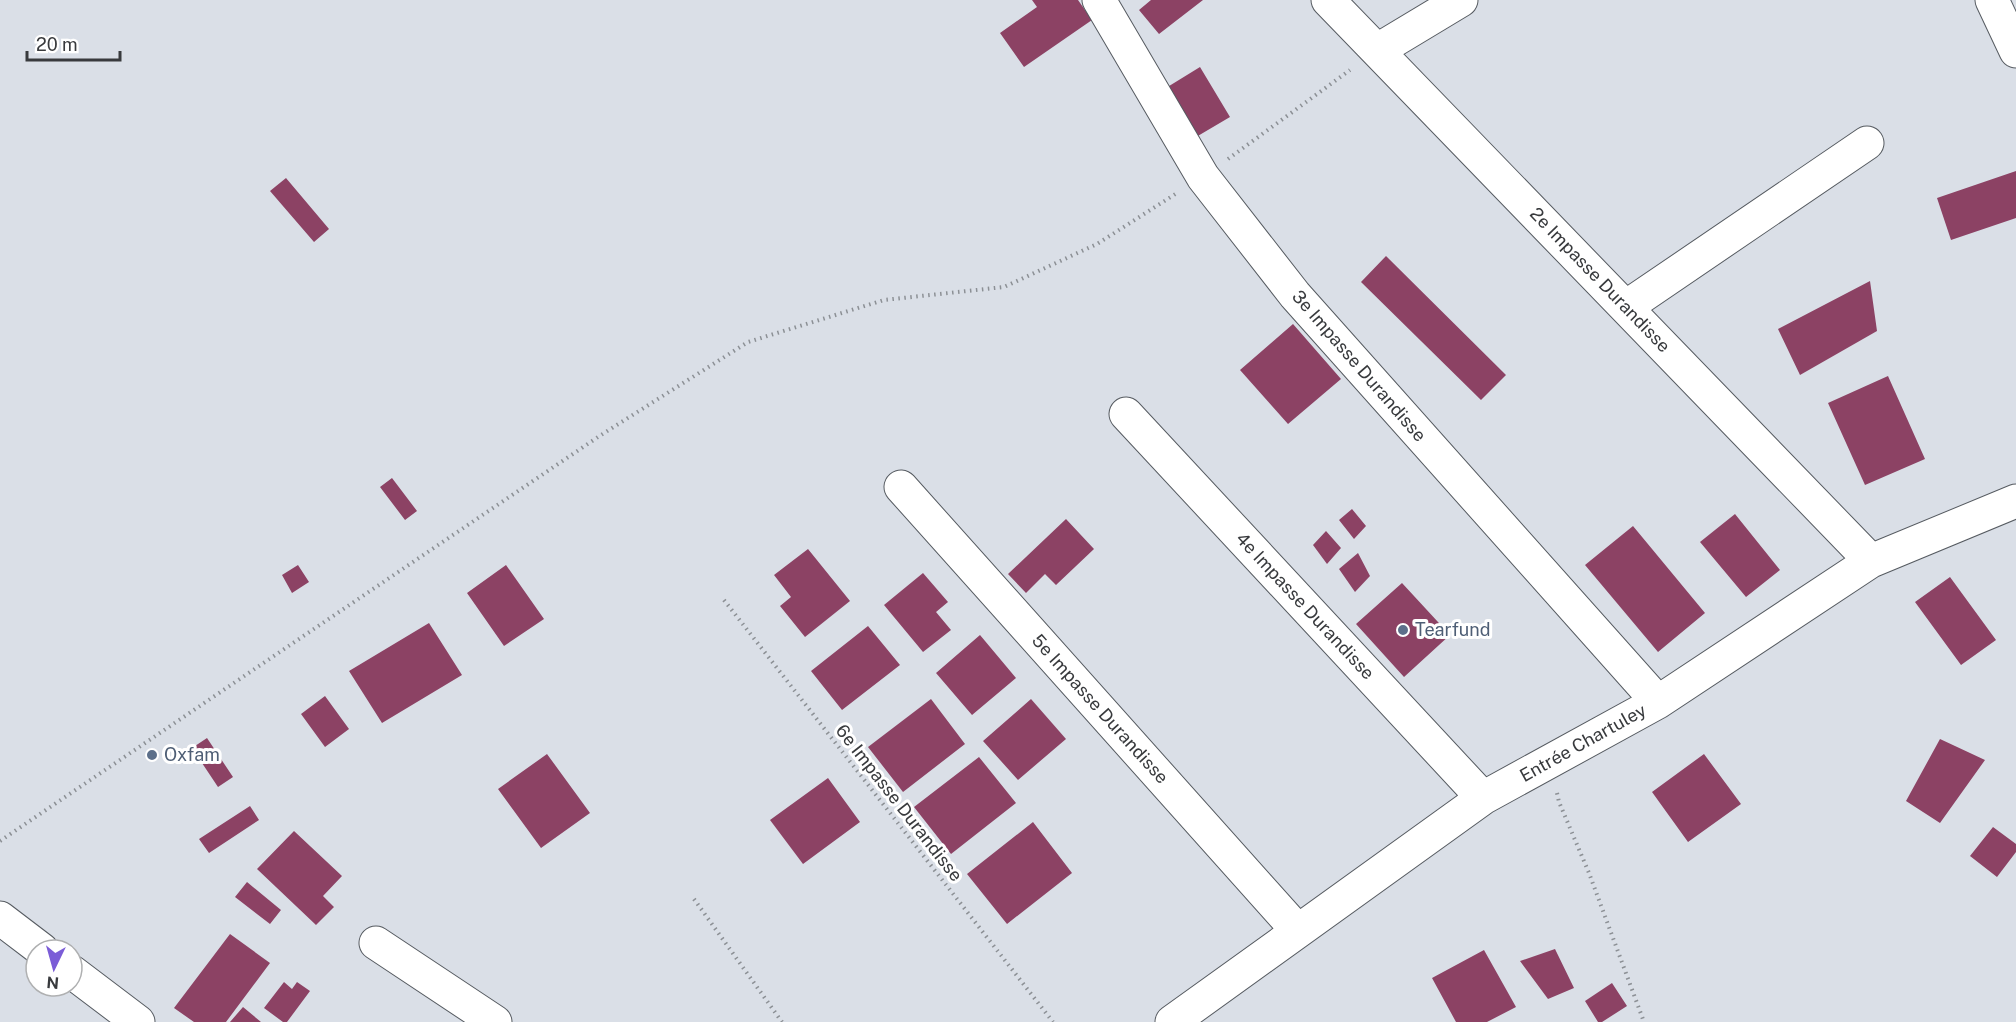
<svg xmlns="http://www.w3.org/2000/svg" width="2016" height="1022" font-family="'Public Sans',sans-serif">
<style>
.building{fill:#8c4264}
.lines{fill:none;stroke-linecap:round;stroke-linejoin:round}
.minor-casing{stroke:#565b61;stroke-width:35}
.path{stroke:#8c9095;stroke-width:4;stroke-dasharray:1.5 4.5;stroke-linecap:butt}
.minor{stroke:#fff;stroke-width:33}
.service-dot{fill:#5c6f8a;stroke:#fff;stroke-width:2}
.labels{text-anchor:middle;stroke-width:6;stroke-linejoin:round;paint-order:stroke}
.street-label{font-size:18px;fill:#383a3d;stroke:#fff}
.service-label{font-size:18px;fill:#4e5e75;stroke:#fff;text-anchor:start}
</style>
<rect width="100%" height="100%" fill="#dadfe7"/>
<path class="building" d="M1032 0H1078L1092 20 1024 67 1000 33 1037 7Z
M1151 0H1203L1159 34 1139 10Z
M1200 67 1230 117 1191 140 1161 91Z
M2016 171V218L1951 240 1937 198Z
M286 178 329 229 314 242 270 191Z
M1386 256 1506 375 1481 400 1361 282Z
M1870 281 1877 331 1800 375 1778 329Z
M1293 324 1341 379 1288 424 1240 370Z
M1888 376 1925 459 1865 485 1828 403Z
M392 478 417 511 405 520 380 487Z
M1352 509 1366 526 1354 539 1339 520Z
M1735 514 1780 570 1746 597 1700 542Z
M1066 519 1094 549 1056 585 1045 574 1026 593 1008 574Z
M1633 526 1705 613 1658 652 1585 565Z
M1326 531 1341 548 1327 564 1313 545Z
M808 549 850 601 805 637 780 606 791 597 774 575Z
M1358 553 1370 576 1355 592 1339 569Z
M298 565 309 582 292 593 282 575Z
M506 565 544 619 504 646 467 593Z
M923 573 948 602 936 612 951 630 923 652 884 605Z
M1950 577 1996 640 1961 665 1915 602Z
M1402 583 1450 635 1404 677 1356 624Z
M429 623 462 675 382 723 349 671Z
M868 626 900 665 842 710 811 671Z
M980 635 1016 678 972 715 936 673Z
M325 696 349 729 325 747 301 714Z
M931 699 965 744 903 792 868 747Z
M1031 699 1066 739 1018 780 983 741Z
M207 738 233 777 218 787 192 748Z
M1940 739 1985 760 1940 823 1906 801Z
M547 754 590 813 541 848 498 789Z
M1704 754 1741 804 1688 842 1652 792Z
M979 757 1016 803 951 854 914 807Z
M828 778 860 822 803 864 770 820Z
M250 806 259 820 209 853 199 839Z
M1033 822 1072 873 1007 924 967 874Z
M1993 827 2016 844V852L1997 877 1970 856Z
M294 831 342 876 323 896 334 907 316 925 257 869Z
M247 882 281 910 270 924 235 897Z
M230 934 270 963 226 1022H194L174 1008Z
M1555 949 1574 988 1548 999 1520 961Z
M1484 950 1516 1007 1487 1022H1456L1432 978Z
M284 982 292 989 297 982 310 991 287 1022H283L264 1008Z
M1612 983 1627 1006 1602 1022H1598L1585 1001Z
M243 1007 261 1022H230Z"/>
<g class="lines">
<defs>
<path id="minor" d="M1099 0 1203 177 1295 295 1658 702
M1328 0 1871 561
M1992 0 2016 51
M1378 50 1461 0
M1626 307 1867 143
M1126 414 1483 798
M901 487 1298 931
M0 918 42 950
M376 943 495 1022
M72 972 138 1022
M1172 1022 1483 798 1658 702 1871 561 2016 501"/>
</defs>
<use href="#minor" class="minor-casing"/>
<path class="path" d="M1228 159 1350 70
M724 600 1053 1022
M1557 793 1559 802 1589 873 1644 1022
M0 841 601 435 748 342 884 300 1004 287 1097 244 1177 193
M694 899 782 1022"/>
<use href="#minor" class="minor"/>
</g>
<g class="service-dot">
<circle cx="1403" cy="630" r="6"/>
<circle cx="152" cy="755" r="6"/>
</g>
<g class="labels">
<g class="street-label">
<text transform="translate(1600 280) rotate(46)" y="6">2e Impasse Durandisse</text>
<text transform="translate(1359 366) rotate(49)" y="6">3e Impasse Durandisse</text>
<text transform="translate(1305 606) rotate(47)" y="6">4e Impasse Durandisse</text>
<text transform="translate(1100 709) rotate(48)" y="6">5e Impasse Durandisse</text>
<text transform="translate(1583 743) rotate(-29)" y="6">Entrée Chartuley</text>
<text transform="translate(899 803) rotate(52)" y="6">6e Impasse Durandisse</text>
</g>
<g class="service-label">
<text x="1415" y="636">Tearfund</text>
<text x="164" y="761">Oxfam</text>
</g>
</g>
<g transform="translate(54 968) rotate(185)"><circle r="28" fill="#ffffff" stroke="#afb0b1" stroke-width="1.5"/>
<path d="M0-4.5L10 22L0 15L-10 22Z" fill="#7b5cd7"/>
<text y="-9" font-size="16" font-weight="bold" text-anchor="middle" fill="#383a3d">N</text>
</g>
<path d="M27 51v9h93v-9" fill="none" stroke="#383a3d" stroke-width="3"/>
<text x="36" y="51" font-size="18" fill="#383a3d" stroke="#ffffff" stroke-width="4.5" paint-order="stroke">20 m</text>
</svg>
